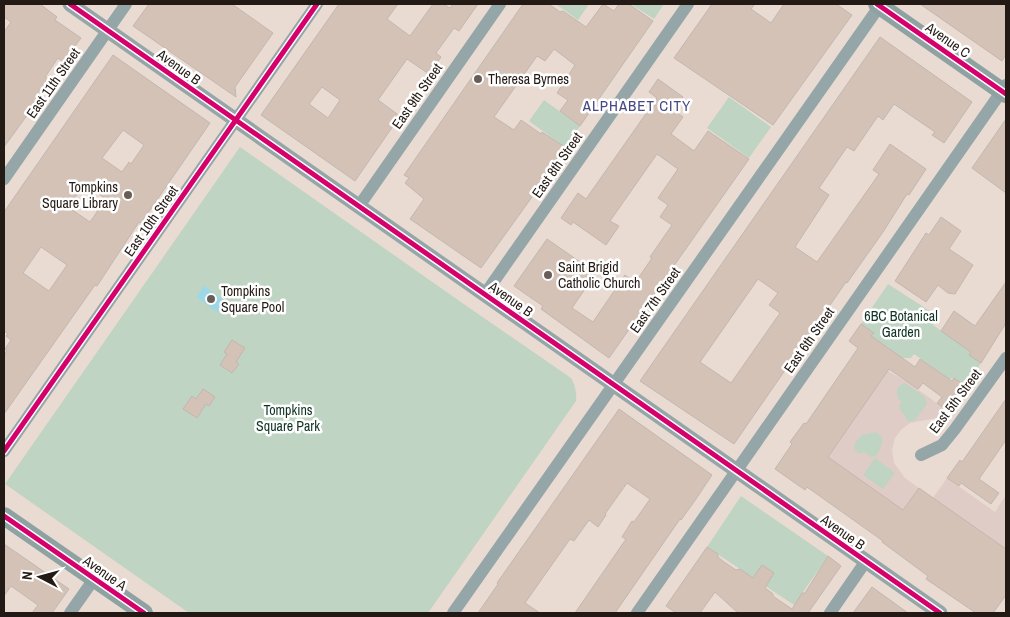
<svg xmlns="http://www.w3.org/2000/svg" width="1010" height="617" font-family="'Archivo Narrow',sans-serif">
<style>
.education{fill:#e0ccc7}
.green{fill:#bfd4c2}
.water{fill:#9ed8e6}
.building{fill:#d4c2b6;stroke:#c2b7b0;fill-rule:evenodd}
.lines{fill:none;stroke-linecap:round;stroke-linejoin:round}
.minor{stroke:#95a6a8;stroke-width:12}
.tertiary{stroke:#95a6a8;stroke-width:15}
.secondary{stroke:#8fa2a2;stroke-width:18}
.cycleway-casing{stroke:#fff;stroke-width:8}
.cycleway{stroke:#d6006c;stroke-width:5}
.poi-dot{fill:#695e57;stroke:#fff;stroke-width:2}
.labels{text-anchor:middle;stroke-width:5;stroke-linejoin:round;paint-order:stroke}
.street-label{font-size:14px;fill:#241a15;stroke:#fff}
.poi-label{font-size:14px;fill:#241a15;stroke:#fff;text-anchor:start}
.park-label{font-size:14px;fill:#0f3223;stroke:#fff}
.neighbourhood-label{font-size:15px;letter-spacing:1px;fill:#464784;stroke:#fff}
</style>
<rect width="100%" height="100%" fill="#e9dbd2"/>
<path class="education" d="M858 350 888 371 906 381 948 411 942 417 910 423 901 430 895 438 892 450 894 463 905 478 933 498 947 478 995 512 1006 495V595L993 613H976L926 579 928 576 908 561 909 559 882 542 883 540 807 487 805 490 775 469 792 444 790 442 804 423 806 424Z"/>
<path class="green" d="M556 4H589L578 20Z
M631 4H664L654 19Z
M729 97 771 127 749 158 707 128Z
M544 100 580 126 565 147 529 121Z
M240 147 468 307 571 378C575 384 577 395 576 401L428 613H189L5 484Z
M888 284 939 317 933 325 971 352 969 355 981 363 966 386 954 378 949 379 914 354 911 358H902L871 336 874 333 861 324Z
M905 383 925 397 927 404 915 420 909 422 906 419 905 415 901 412 899 406 902 402 898 399C896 390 896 387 905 383Z
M876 432 882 437C883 444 880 450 876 456L870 457 865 452 860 454 855 451 854 445 861 435Z
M875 458 895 473 883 489 863 475Z
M741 496 828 556 794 605 707 547Z"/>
<path class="water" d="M204 286 225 301 217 312 196 297Z"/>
<path class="building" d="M4 4H40L57 17 55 20 81 38 63 62 58 58 45 77 52 81 4 147V32L11 22 4 17Z
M149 4H232L273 33 235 87 236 97 133 26Z
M339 4H398L387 19 410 36 433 4H443L450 8 453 4H478L459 31 454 28 436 53 441 57 429 74 407 59 378 100 400 116 355 181 261 115ZM322 87 340 100 328 118 309 104Z
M523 4H549L560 12 563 11 586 27 603 4 614 11 619 4H629L653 21 580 126 560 111 568 100 557 93 575 65 554 49 545 61 537 56 494 117 514 130 521 120 541 134 542 132 565 147 530 196 532 197 481 268 410 219 424 199 405 183 409 178 404 175Z
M712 4H755L751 9 771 23 784 4H836L852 15 773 125 674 58Z
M920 4H1006V54L1002 61Z
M880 37 972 102 944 143 932 135 935 132 894 104 883 120 878 116 854 151 847 147 819 188 829 195 795 247 817 262 879 174 873 170 890 144 926 169 909 195 907 194 883 232 847 283 846 282 734 444 640 381ZM758 279 778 293 769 305 780 313 731 383 700 362Z
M113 55 210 123 141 223 139 222 97 286 95 285 4 414V356L7 350 5 349 11 340 6 336 8 334 4 331V212ZM123 130 144 145 131 164 129 162 122 172 102 158ZM85 184 106 199 90 222 68 207ZM41 247 67 265 49 291 23 273Z
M658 79 683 97 674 110 683 117 671 134 694 151 708 131 749 159 609 358 541 309 543 306 514 286 547 239 596 273 572 308 593 322 625 275 635 283 652 258 650 257 672 225 660 217 668 205 658 198 678 169 657 154 610 221 619 226 606 245 573 222 571 225 561 218 578 193 586 199 657 98 649 92Z
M1006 119V193L972 168Z
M941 217 961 231 949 249 973 265 955 294 948 293 938 285 926 302 895 281 926 233 929 235Z
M1006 282V323L981 363 969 355 971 352 941 331 954 311 975 326Z
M861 324 874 333 871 336 915 367 920 359 952 381 954 378 966 386 948 411 937 403 942 397 923 383 918 389 889 369 828 457 903 510 919 488 1006 549V595L993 613H976L926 579 928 576 882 542 883 541 807 487 805 490 775 469 792 444 790 442 804 423 806 424 858 348 849 341Z
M232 340 245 348 236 362 239 364 232 373 220 365 227 354 224 352Z
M203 389 215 397 209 406 206 404 197 418 183 409 192 396 196 399Z
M1006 399V440L979 479 999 493 991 504 961 483 959 486 947 478 960 460 962 462Z
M619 409 712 475 696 499 681 520 680 519 615 613H575L626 539 622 537 632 521 634 522 650 499 627 483 605 514 606 515 598 527 589 520 574 541 570 539 525 603 540 613H478L498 584 497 583Z
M4 544 69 589 52 613H32L38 605 11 586 4 596Z
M707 547 718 554V557L724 562 736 570 740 569 753 578 762 565 770 570 774 573 765 588 772 593 774 597 792 609 802 593H805L828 556 841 566 808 613H738L715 592 700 613H676L666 606Z
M872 587 908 613H853Z"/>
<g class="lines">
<path class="minor" d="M4 179 126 4
M359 206 500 4
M485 294 688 4
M4 451 317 4
M921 455 942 445 955 429 1006 358
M70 613 94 579
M453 613 881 4
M637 613 1006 85
M830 613 866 561"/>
<path class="tertiary" d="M70 4 940 613"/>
<path class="secondary" d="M877 4 1006 94
M4 516 144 613"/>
<defs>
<path id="cycleway" d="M70 4 940 613
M877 4 1006 94
M4 451 317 4
M4 516 144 613"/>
</defs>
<use href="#cycleway" class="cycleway-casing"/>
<use href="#cycleway" class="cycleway"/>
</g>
<g class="poi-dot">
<circle cx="478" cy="79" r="5"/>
<circle cx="128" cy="195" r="5"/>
<circle cx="548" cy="275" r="5"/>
<circle cx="211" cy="299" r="5"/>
</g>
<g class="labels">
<g class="street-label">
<text transform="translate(948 40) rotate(35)" y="5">Avenue C</text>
<text transform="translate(179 67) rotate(36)" y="5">Avenue B</text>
<text transform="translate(53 83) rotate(-55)" y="5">East 11th Street</text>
<text transform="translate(417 96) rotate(-55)" y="5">East 9th Street</text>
<text transform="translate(557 165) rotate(-55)" y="5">East 8th Street</text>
<text transform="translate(151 221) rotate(-55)" y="5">East 10th Street</text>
<text transform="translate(511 299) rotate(35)" y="5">Avenue B</text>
<text transform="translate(655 300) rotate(-55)" y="5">East 7th Street</text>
<text transform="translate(809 340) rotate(-55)" y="5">East 6th Street</text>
<text transform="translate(955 401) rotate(-53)" y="5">East 5th Street</text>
<text transform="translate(843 532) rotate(35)" y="5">Avenue B</text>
<text transform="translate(105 573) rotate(35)" y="5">Avenue A</text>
</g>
<g class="poi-label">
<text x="488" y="84">Theresa Byrnes</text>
<text x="118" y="192" text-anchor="end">Tompkins<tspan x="118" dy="16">Square Library</tspan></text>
<text x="558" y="272">Saint Brigid<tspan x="558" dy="16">Catholic Church</tspan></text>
<text x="221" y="296">Tompkins<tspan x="221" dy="16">Square Pool</tspan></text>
</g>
<g class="park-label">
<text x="901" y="321">6BC Botanical<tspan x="901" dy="16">Garden</tspan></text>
<text x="288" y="415">Tompkins<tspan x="288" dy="16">Square Park</tspan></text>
</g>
<g class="neighbourhood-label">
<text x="637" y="111">ALPHABET CITY</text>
</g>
</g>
<rect width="1010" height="617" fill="none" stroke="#241a15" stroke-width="10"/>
<g transform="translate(40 577) rotate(276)" stroke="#ffffff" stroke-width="4" paint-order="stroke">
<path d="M0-4L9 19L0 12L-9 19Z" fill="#241a15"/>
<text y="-8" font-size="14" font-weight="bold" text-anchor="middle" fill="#241a15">N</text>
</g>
</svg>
